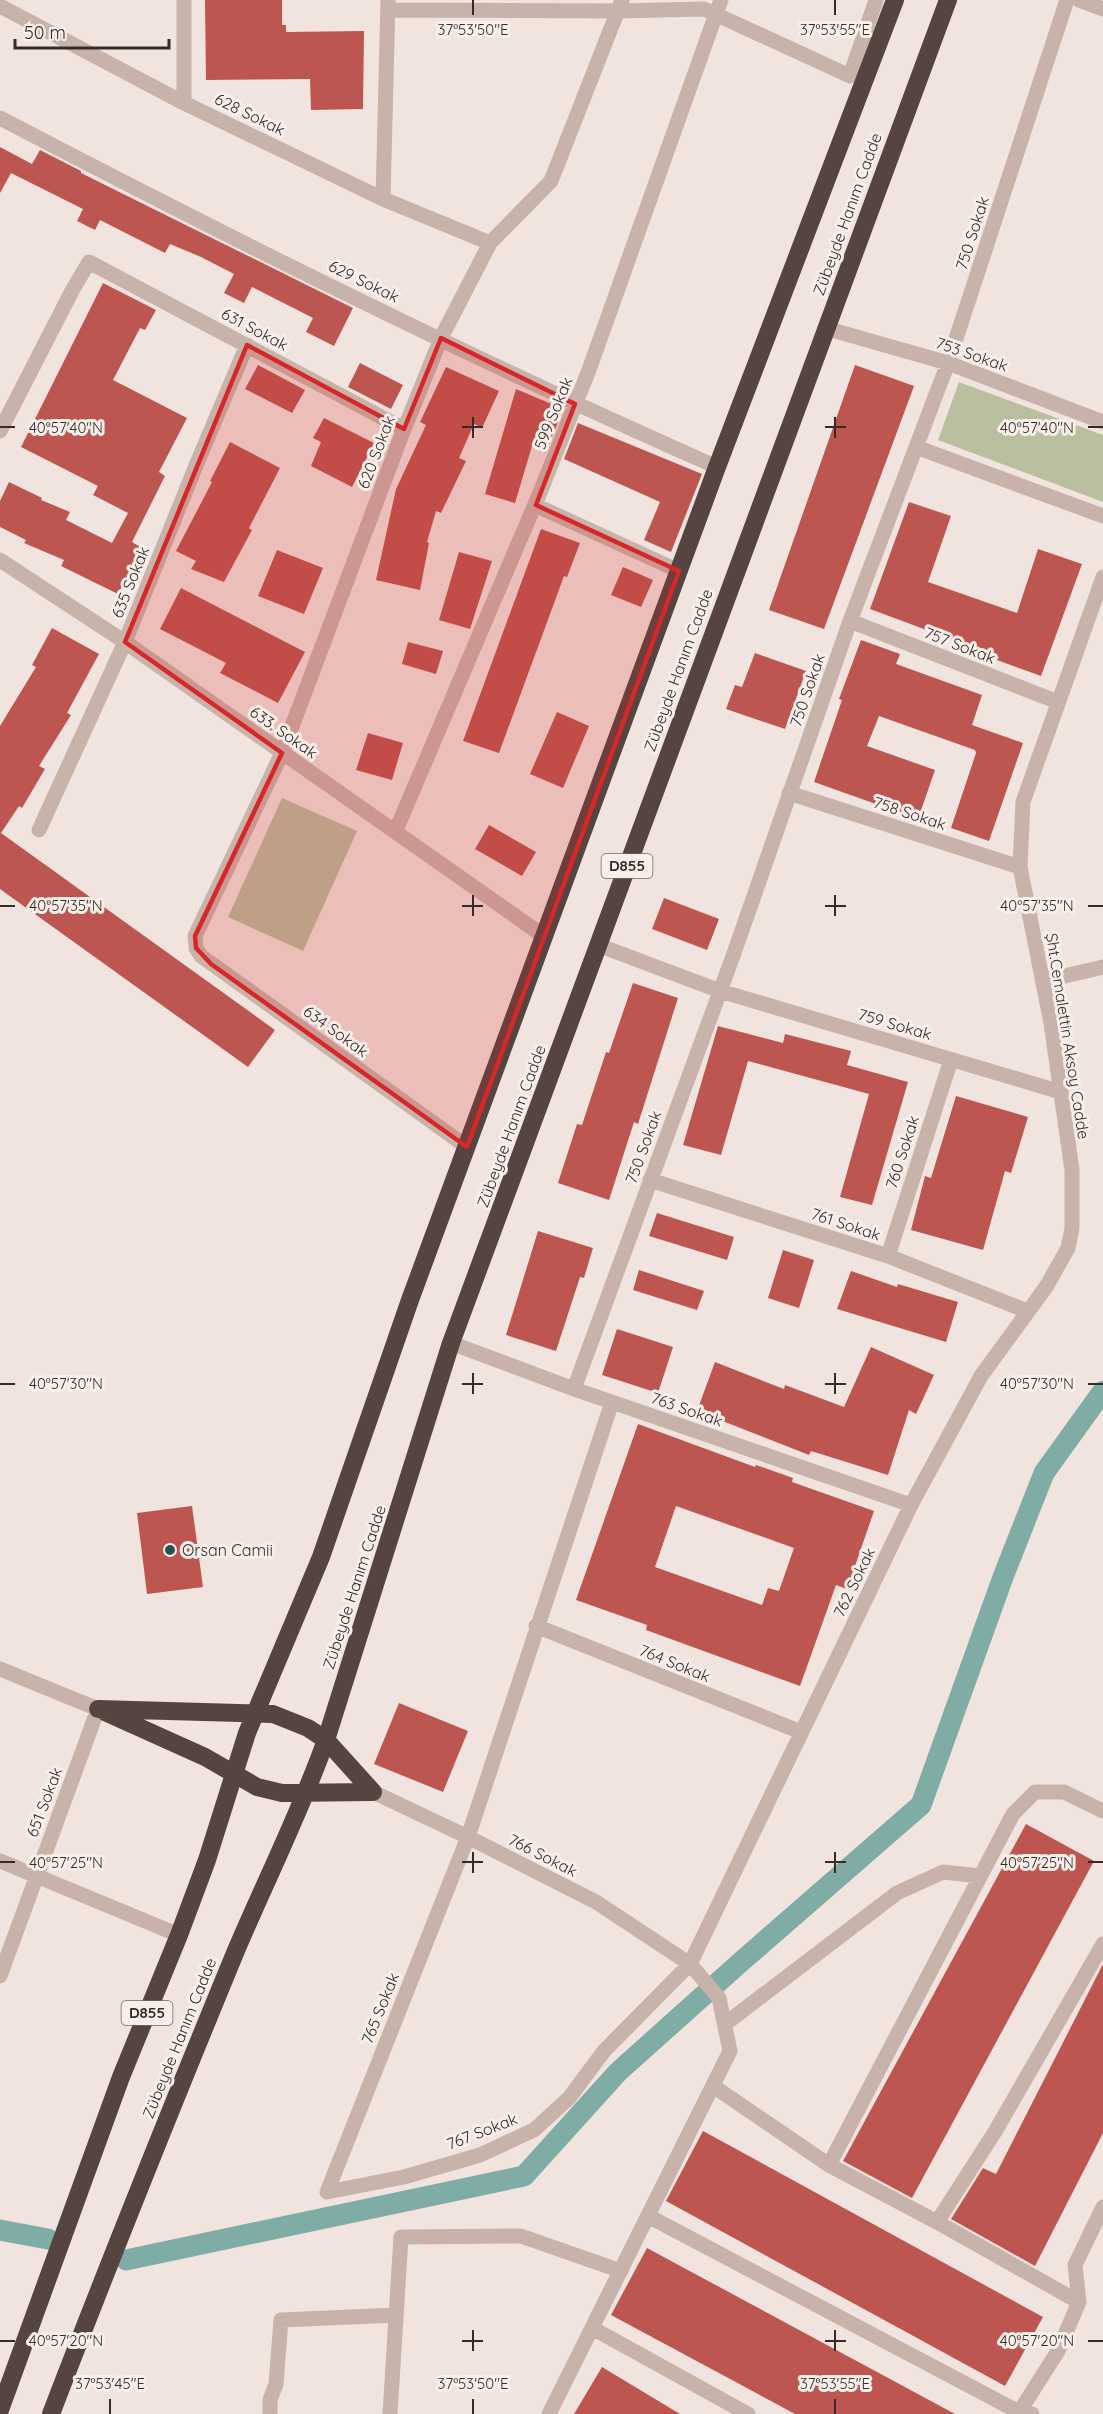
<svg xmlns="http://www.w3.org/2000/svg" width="1103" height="2414" font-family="Quicksand,sans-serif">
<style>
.green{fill:#babf9f}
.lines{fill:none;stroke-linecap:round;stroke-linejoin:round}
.canal{stroke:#7faca5;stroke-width:21}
.building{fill:#bd5650;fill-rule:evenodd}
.minor{stroke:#c8b3aa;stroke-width:15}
.highway{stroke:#564441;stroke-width:18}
.marked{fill:#d62828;fill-opacity:0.2;stroke:#d62828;stroke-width:4.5;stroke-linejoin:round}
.ticks{fill:none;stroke:#362b29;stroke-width:2}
.poi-dot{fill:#22554f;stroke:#f8efea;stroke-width:2}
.labels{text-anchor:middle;stroke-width:6;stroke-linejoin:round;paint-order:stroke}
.shield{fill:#f8efea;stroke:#706663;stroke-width:1.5}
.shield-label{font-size:15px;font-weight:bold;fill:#362b29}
.street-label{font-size:16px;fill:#362b29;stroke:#f8efea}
.poi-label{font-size:16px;fill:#362b29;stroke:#f8efea;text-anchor:start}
.ticks-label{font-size:15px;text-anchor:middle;fill:#362b29;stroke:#f8efea;stroke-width:6;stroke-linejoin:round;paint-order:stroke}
</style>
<rect width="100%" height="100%" fill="#f1e4de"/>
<path class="green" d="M959 382 1103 435V502L938 440Z
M282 798 357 831 303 951 228 917Z"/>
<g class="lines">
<path class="canal" d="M0 2230 48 2239
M126 2260 524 2176 618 2072 743 1960 921 1805 1003 1577 1044 1473 1103 1391"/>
</g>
<path class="building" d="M205 0H282V25H286V32L364 31 363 109 311 110 310 79 206 80Z
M0 147 32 164 40 150 81 171V173L353 308 334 346 306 332 313 318 252 287 244 303 224 293 234 274 201 257 170 244 165 253 100 220 95 230 77 221 83 209 11 173 0 193Z
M103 283 156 310 145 330 140 328 113 380 187 418 159 472 165 476 132 542 142 548 118 594 61 566 64 560 24 543 26 540 0 527V501L9 482 42 498 41 500 70 512 66 520 112 543 128 513 93 495 98 486 21 447Z
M360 363 403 385 391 409 348 387Z
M258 365 305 390 292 413 245 389Z
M855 365 914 386 824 629 769 610Z
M446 367 499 391 482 428 474 424 459 458 466 461 441 513 436 511 427 542 429 543 420 590 376 580 396 489 426 425 420 422Z
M516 389 561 408 558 414 561 415 545 453 532 446 515 503 485 494Z
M324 418 374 443 352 487 311 466 321 442 313 438Z
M578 423 702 474 671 552 644 540 660 502 564 459Z
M230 442 280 468 249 528 252 530 224 582 191 569 196 561 176 551 212 482 210 481Z
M909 502 951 516 928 582 1017 613 1038 549 1082 564 1041 676 997 660 999 657 870 609Z
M541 529 580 543 567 577 564 576 499 753 463 741Z
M277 550 323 568 304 614 258 596Z
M459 552 492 561 470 629 439 620Z
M623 567 653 580 641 607 611 595Z
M181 588 305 652 278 703 220 673 226 663 160 629Z
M52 628 99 654 67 713 71 715 39 766 45 769 22 808 19 806 1 833 275 1030 248 1067 0 889V726L36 667 32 665Z
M861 640 900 654 896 664 982 695 972 725 1023 743 989 841 951 828 976 753 975 750 879 716 867 746 935 770 918 819 814 782 842 700 839 699Z
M408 642 443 651 436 674 402 664Z
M755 653 806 671 785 729 726 709 735 685 742 687Z
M557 712 589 726 563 788 530 774Z
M368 733 403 743 392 780 356 770Z
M489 825 536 852 522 876 475 849Z
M664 898 719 919 707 950 652 929Z
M633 983 678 998 638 1124 634 1122 609 1200 558 1183 577 1124 582 1125 606 1052 609 1053Z
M718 1026 783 1043 785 1034 851 1051 847 1065 908 1082 872 1205 840 1197 869 1094 748 1061 721 1155 683 1145Z
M956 1096 1028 1117 1011 1173 1005 1171 983 1250 911 1230 925 1176 931 1178Z
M657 1213 734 1237 727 1260 649 1236Z
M538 1231 593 1248 584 1278 580 1277 556 1351 506 1335Z
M783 1250 814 1260 799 1308 768 1298Z
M639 1270 704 1291 697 1310 633 1290Z
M851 1271 897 1287 898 1284 958 1302 946 1342 837 1309Z
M617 1329 673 1347 658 1393 602 1375Z
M871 1347 934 1375 916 1414 909 1410 888 1475 811 1451 809 1455 697 1411 715 1362 784 1389 785 1385 844 1407Z
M638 1424 755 1467 756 1465 793 1478 792 1482 874 1511 847 1589 836 1585 800 1686 646 1630 647 1625 576 1600ZM676 1506 794 1548 779 1591 768 1588 762 1605 655 1567Z
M192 1506 203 1587 147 1594 137 1513Z
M399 1703 468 1731 443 1792 374 1764Z
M1026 1824 1094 1861 912 2198 843 2161Z
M1103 1964V2133L1035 2266 951 2219 983 2168 996 2174Z
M703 2131 1043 2317 1005 2386 666 2201Z
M647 2248 955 2414H795L611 2315Z
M602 2367 680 2414H574Z"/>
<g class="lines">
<path class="minor" d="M184 0V103
M1079 0 1103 9
M0 6 184 103 383 199 490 243
M388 10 618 11 704 9 850 76 876 0
M0 118C235 241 474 360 717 467
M383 199 388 0
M825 328 948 363 1103 422
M0 431 73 289 89 262 404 429
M916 447 1103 516
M535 505 679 571
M0 560 125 642 545 937
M850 621 1058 702
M789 793 1020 867
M39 830 125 642 197 463 247 345
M396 830 539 495 589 370 721 0
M598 945 720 991 1061 1092
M1043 981 1103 967
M467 1147 201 956 196 948 195 936 282 753 399 442 441 338 490 243 551 181 622 0
M650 1180 888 1256 1027 1311
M888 1256 951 1060
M451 1343 574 1389 911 1505
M574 1389 733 956 850 621 948 363 1067 0
M536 1626 801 1732
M0 1669 98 1709 0 1976
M373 1792 468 1837 596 1902 690 1964 719 1998 730 2051 549 2414
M0 1861 179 1935
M725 2024 897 1893 943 1872 980 1876
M713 2086 829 2165 1013 1814 1035 1792H1064L1103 1811
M829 2165 937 2222 1079 2302
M327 2192 404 2177 480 2155 534 2130 569 2098 604 2051 690 1964 911 1505 981 1376 1046 1287 1068 1248 1072 1228V1170L1051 1023 1020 867 1023 802 1103 577
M327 2192 468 1837 612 1402
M648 2216 1019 2412 1032 2414
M937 2222 996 2130 1103 1944
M592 2328 748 2414
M270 2414V2400L276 2384 281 2320 396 2315
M390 2414 401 2237 521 2236 621 2271
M1018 2414 1058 2351 1079 2302 1075 2265 1103 2207"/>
<path class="highway" d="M98 1709 273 1714 308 1728 326 1740 373 1792
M105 1712 205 1757 257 1787 282 1793 373 1792
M0 2410 121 2077 179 1935 207 1860 247 1733 321 1557 410 1300 717 467 895 0
M51 2414C110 2260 172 2106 235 1953 265 1882 300 1813 326 1740L451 1343 948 0"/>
</g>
<path class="marked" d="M441 338 575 404 536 505 679 571 467 1147 211 964 196 948 195 936 282 753 125 642 247 345 404 429Z"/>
<path class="ticks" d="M473 0V15M835 0V15M473 417V438M835 417V438M0 427H15M462 427H483M825 427H846M1088 427H1103M473 895V916M835 895V916M0 906H15M462 906H483M825 906H846M1088 906H1103M473 1373V1394M835 1373V1394M0 1384H15M462 1384H483M825 1384H846M1088 1384H1103M473 1852V1873M835 1852V1873M0 1862H15M462 1862H483M825 1862H846M1088 1862H1103M473 2330V2351M835 2330V2351M0 2341H15M462 2341H483M825 2341H846M1088 2341H1103M110 2399V2414M473 2399V2414M835 2399V2414"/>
<circle class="poi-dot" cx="170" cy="1550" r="6"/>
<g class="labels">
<g class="shield">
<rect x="601.5" y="854" width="51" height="24" rx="4.5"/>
<rect x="121.5" y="2001" width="51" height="24" rx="4.5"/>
</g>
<g class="shield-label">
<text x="627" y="871">D855</text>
<text x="147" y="2018">D855</text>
</g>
<g class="street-label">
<text transform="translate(250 114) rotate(26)" y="6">628 Sokak</text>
<text transform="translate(847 214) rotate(-70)" y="6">Zübeyde Hanım Cadde</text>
<text transform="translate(972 233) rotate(-72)" y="6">750 Sokak</text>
<text transform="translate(364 281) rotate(26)" y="6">629 Sokak</text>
<text transform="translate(255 329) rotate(28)" y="6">631 Sokak</text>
<text transform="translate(972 354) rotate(19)" y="6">753 Sokak</text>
<text transform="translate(553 413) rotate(-68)" y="6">599 Sokak</text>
<text transform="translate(376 452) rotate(-69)" y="6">620 Sokak</text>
<text transform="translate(130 582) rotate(-68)" y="6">635 Sokak</text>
<text transform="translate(960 645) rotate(21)" y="6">757 Sokak</text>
<text transform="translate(678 670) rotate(-70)" y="6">Zübeyde Hanım Cadde</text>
<text transform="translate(807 690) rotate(-71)" y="6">750 Sokak</text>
<text transform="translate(284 732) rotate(35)" y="6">633. Sokak</text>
<text transform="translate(910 813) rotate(18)" y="6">758 Sokak</text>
<text transform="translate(895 1024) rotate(16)" y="6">759 Sokak</text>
<text transform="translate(336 1031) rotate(36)" y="6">634 Sokak</text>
<text transform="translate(1068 1036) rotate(81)" y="6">Şht.Cemalettin Aksoy Cadde</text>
<text transform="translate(511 1126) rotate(-70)" y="6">Zübeyde Hanım Cadde</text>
<text transform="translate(643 1147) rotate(-70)" y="6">750 Sokak</text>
<text transform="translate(902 1152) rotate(-72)" y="6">760 Sokak</text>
<text transform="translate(846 1224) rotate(18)" y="6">761 Sokak</text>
<text transform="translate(687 1409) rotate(19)" y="6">763 Sokak</text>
<text transform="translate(854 1582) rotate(-64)" y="6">762 Sokak</text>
<text transform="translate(354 1587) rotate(-72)" y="6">Zübeyde Hanım Cadde</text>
<text transform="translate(675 1663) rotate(22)" y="6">764 Sokak</text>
<text transform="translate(44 1802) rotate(-69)" y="6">651 Sokak</text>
<text transform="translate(543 1855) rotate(27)" y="6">766 Sokak</text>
<text transform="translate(380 2008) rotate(-68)" y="6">765 Sokak</text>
<text transform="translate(179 2038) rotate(-68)" y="6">Zübeyde Hanım Cadde</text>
<text transform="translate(482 2131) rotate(-21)" y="6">767 Sokak</text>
</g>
<g class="poi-label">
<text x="182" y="1556">Orsan Camii</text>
</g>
</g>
<g class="ticks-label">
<text x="473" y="35">37°53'50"E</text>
<text x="835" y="35">37°53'55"E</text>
<text x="66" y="433">40°57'40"N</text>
<text x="1037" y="433">40°57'40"N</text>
<text x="66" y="911">40°57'35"N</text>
<text x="1037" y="911">40°57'35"N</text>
<text x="66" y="1389">40°57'30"N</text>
<text x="1037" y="1389">40°57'30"N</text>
<text x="66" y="1868">40°57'25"N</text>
<text x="1037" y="1868">40°57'25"N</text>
<text x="66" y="2346">40°57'20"N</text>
<text x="1037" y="2346">40°57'20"N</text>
<text x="110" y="2389">37°53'45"E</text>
<text x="473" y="2389">37°53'50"E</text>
<text x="835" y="2389">37°53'55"E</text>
</g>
<path d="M15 39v9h154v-9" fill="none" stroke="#362b29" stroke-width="3"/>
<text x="24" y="39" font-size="18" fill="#362b29" stroke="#f8efea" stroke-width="4.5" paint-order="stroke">50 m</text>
</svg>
